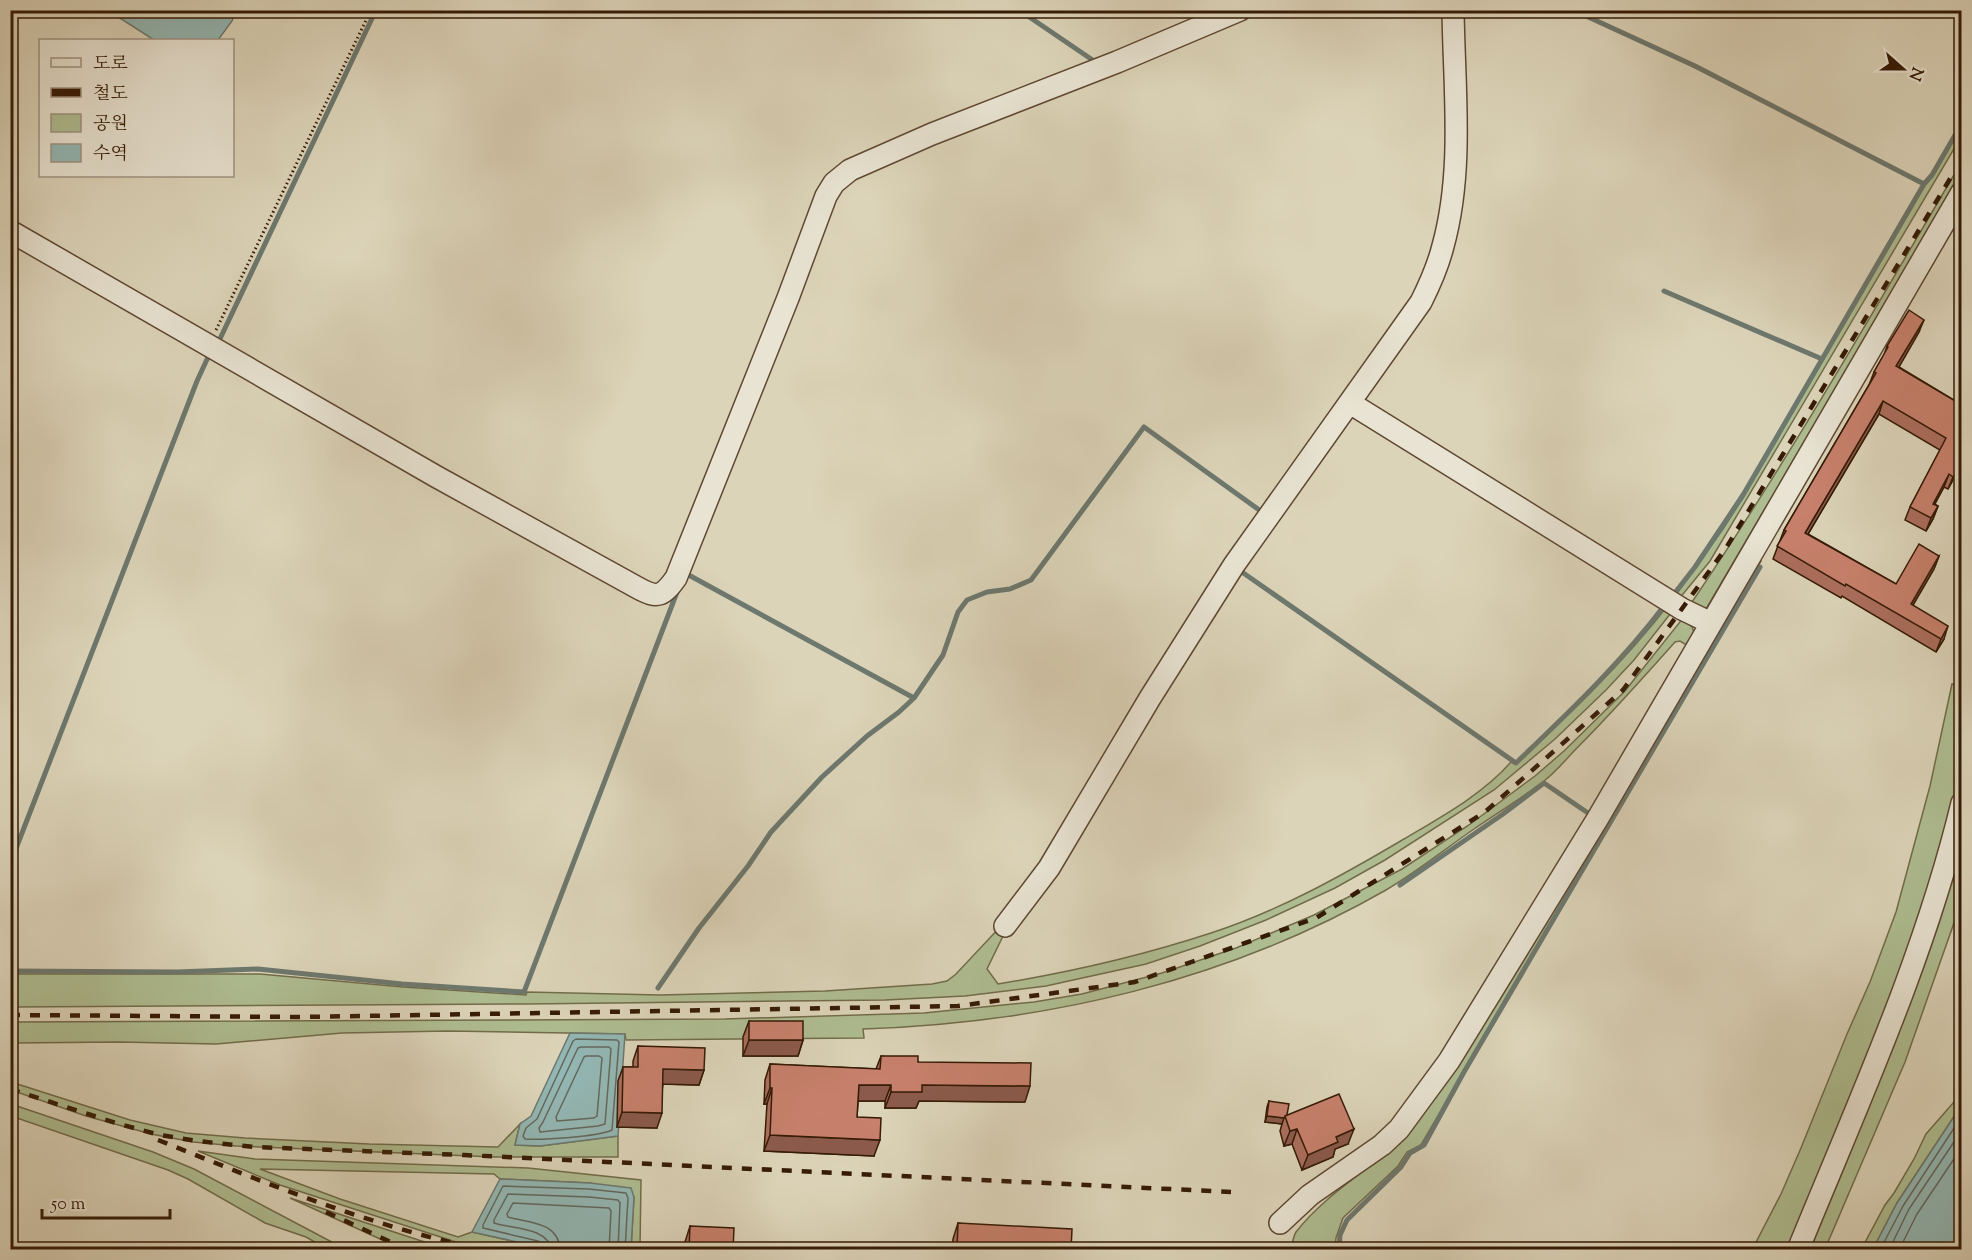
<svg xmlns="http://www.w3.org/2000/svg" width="1972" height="1260" font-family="'Sorts Mill Goudy','Noto Serif KR',serif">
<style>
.green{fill:#aebd91;stroke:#726c4b;stroke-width:1.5}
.water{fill:#93b7b4;stroke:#6d786e;stroke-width:1.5}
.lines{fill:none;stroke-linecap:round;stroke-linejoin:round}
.shore{stroke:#64685c;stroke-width:1.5}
.stream{stroke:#6d786e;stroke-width:5}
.minor-casing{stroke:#5f4832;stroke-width:24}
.path{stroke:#351a05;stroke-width:3;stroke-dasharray:1.5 3;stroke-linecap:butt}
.minor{stroke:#e8e3d2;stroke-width:21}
.rail{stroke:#351a05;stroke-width:4.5;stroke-dasharray:10 10;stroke-linecap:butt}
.wall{fill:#ab6e5d;stroke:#351a05;stroke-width:1.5}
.shaded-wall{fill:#8b5a4c;stroke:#351a05;stroke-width:1.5}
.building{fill:#c7806c;stroke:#351a05;stroke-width:1.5}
</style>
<rect width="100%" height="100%" fill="#dcd4b9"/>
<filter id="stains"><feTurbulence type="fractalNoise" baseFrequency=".00333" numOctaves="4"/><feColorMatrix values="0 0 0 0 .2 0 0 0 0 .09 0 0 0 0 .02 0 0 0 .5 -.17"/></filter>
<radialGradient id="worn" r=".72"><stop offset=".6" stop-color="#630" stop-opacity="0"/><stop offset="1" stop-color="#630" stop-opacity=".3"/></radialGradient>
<path class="green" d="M1961 126V137L1710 561 1679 599 1675 596 1723 529 1744 496 1925 185 1933 176Z
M1961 163V175L1706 609H1699L1690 605C1787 462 1873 312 1961 163Z
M1755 558 1761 561 1421 1145 1407 1152 1398 1166 1343 1218 1336 1238 1335 1249 1291 1250C1292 1244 1293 1237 1296 1232 1323 1197 1365 1172 1398 1143Z
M1669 604 1674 609 1634 660 1606 690 1555 739 1494 790 1385 860 1335 888 1266 920 1200 946 1146 964 1046 986 965 996 885 1000 527 1004 11 1007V974H260L403 987 526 995 527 992 660 995 825 991 932 984 947 981 956 974 1001 926 1006 930 987 969 998 984C1071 972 1141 956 1211 933 1279 911 1343 875 1404 839 1441 817 1482 795 1511 762L1515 764C1570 714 1623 663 1669 604Z
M1683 618 1692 627 1694 632 1688 646 1680 641 1675 642C1643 678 1611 714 1577 748 1566 759 1556 772 1544 781 1522 798 1497 813 1474 829 1445 849 1417 872 1386 890 1227 981 1046 1023 863 1029L864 1038 626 1040 625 1034 448 1031 342 1033 216 1044 119 1042 11 1043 10 1022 725 1019 924 1013 1034 1002 1082 994 1162 973 1236 948 1314 915 1402 869 1469 825 1535 776 1564 751 1625 691Z
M1952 684 1961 686V783L1932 890 1793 1249 1752 1250 1781 1194 1801 1148 1847 1034 1870 982 1896 912 1930 786Z
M1961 827V903L1905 1062 1825 1249 1802 1250Z
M11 1082 130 1120 186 1133 245 1138 369 1144 498 1147 520 1124 515 1145 540 1146 618 1136V1157H495L236 1146 193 1142 151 1134 86 1116 11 1090Z
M1961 1094V1106L1897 1203 1873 1249 1861 1250 1885 1205 1894 1193 1914 1159 1926 1134Z
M11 1104 153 1152 194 1169 345 1249H327L306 1237 265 1223 188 1179 168 1170 11 1116Z
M198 1151 255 1159 528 1168 641 1180 640 1249H631L634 1197 590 1183 500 1179 494 1174 260 1169 340 1199 458 1237 472 1232 549 1249H495L456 1242 280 1185Z
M290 1198 446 1249H402Z"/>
<path class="water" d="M119 11V10L236 11 232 21 218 40H154L118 17Z
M570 1033 625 1034 618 1136 540 1146 515 1145 520 1124 531 1116Z
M1961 1106 1962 1246 1960 1249H1873L1897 1203Z
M500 1179 590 1183 631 1188 634 1197 631 1249H549L472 1232Z"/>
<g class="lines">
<path class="shore" d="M576 1039 617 1040 619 1042 612 1130C597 1137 543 1140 525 1139L523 1136 526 1128 537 1119 573 1041Z
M581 1047H609L611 1049 605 1124 598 1126 540 1132 539 1128 543 1122 578 1048Z
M586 1056H599L602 1058 597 1116 594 1118 557 1121 556 1117 584 1057Z
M543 1250 542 1244 538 1241 483 1228V1225L503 1186 589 1189 626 1193 628 1198 625 1250
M551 1250C549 1227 511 1229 494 1223V1220L508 1194 589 1197 618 1200 620 1203 618 1250
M560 1250C559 1221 528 1223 508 1217L507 1214 513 1203 609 1208 611 1211 609 1250
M1880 1250 1903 1206 1962 1116
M1889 1250 1909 1209 1962 1130
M1899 1250 1917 1214 1962 1147"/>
<path class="stream" d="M1019 10 1094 61
M1573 10 1695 66 1924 184
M1664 291 1822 359
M218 343 376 10
M1239 570 1516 763C1568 713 1620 664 1664 606
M685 573 914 698
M1674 594 1695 567 1743 495 1924 184 1932 175 1962 123
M10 864 197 381 209 355
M1400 885 1503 814 1544 783 1588 813
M10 971 177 972 258 969 402 984 524 992 679 587
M658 988 699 928 748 866 771 832 822 777 867 736 899 712 914 698 943 655 958 612 967 600 987 592 1010 589 1031 580 1144 427 1262 512 1263 510
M1339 1250 1340 1235 1347 1220 1401 1167 1410 1153 1424 1145 1464 1072 1760 567"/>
<defs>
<path id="minor" d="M10 231 437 477 638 588C658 599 663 596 676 578L788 298 826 196 834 183 850 170 932 134 1117 62 1240 10
M1350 403 1682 609 1711 623
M1005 926 1049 868 1150 698 1234 565 1421 302C1430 284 1438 266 1443 246 1464 170 1454 88 1453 10
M1280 1223 1310 1195 1382 1145 1399 1129 1449 1061 1598 818 1962 192
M1798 1250C1858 1103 1925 957 1962 803"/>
</defs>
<use href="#minor" class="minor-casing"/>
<path class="path" d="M216 330 371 10"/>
<use href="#minor" class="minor"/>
<path class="rail" d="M10 1015 299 1017 958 1006 1135 982 1316 918 1485 812 1623 690 1726 548 1962 159
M10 1089 119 1124 160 1135 197 1141 254 1147 464 1155 1231 1192
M158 1140C266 1183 373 1228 487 1250
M326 1212 408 1250"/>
</g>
<path class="wall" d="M1919 332 1899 367 1962 405V471L1959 469 1948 489 1944 487 1935 504 1938 506 1933 519 1926 531 1905 520 1910 507 1940 450 1879 414 1808 534 1896 584 1939 556 1934 569 1913 605 1944 639 1936 652 1842 596 1841 598 1773 559 1784 530 1869 385 1874 372 1884 355 1887 346Z
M749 1021 803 1040 798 1056H743V1037Z
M638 1046 704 1070 699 1085 663 1084 657 1128 617 1127 618 1081 623 1067H633V1061Z
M881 1056 918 1062 1025 1102 919 1101 916 1108H885V1101H858L857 1117 874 1156 764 1151 767 1104H764L765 1080 770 1064 876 1069Z
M1269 1101 1287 1115 1348 1144 1335 1149 1333 1157 1302 1170 1292 1144 1284 1146 1280 1131 1282 1124 1265 1122 1267 1107Z
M958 1223 1071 1250H952L953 1239Z
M690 1226 733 1250H684L685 1242Z"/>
<path class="shaded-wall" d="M1924 320 1919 332 1892 379 1896 366Z
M1883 401 1879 414 1801 546 1805 533Z
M1962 461 1959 469 1948 489 1953 477Z
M1949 474 1944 487 1928 516 1933 504Z
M1938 506 1933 519 1926 531 1931 518Z
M1939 556 1934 569 1906 617 1911 604Z
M1948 626 1944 639 1936 652 1941 639Z
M749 1040H803L798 1056H743Z
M663 1069 704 1070 699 1085 658 1084Z
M859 1085H891L885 1101H853Z
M922 1085 1030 1086 1025 1102 919 1101 916 1108H885L891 1092Z
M770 1088H772L767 1104H764Z
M622 1112 662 1113 657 1128 617 1127Z
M1267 1116 1284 1118 1282 1124 1265 1122Z
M1297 1129 1292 1144 1284 1146 1290 1131Z
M1354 1129 1348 1144 1335 1149 1333 1157 1302 1170 1308 1155 1336 1137Z
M770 1135 880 1140 874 1156 764 1151Z"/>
<path class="building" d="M1909 310 1924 320 1896 366 1962 405V461L1953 477 1949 474 1933 504 1938 506 1931 518 1910 507 1946 438 1883 401 1805 533 1896 584 1919 544 1939 556 1911 604 1948 626 1941 639 1846 584 1845 586 1777 546 1786 531 1784 530 1876 373 1874 372 1888 347 1887 346Z
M749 1021H803V1040H749Z
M638 1046 705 1048 704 1070 663 1069 662 1113 622 1112 623 1067H638Z
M881 1056H918V1062L1031 1063 1030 1086 922 1085V1092H891V1085H859L857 1117 881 1118 880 1140 770 1135 772 1088H770V1064L880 1069Z
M1339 1094 1354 1129 1336 1137 1338 1142 1308 1155 1297 1129 1290 1131 1285 1116Z
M1269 1101 1289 1104 1287 1115 1285 1116 1284 1118 1267 1116Z
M958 1223 1072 1229 1071 1250H957Z
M690 1226 734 1228 733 1250H689Z"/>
<rect width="1972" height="1260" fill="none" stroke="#dcd4b9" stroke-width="36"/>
<rect x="12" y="12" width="1948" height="1236" fill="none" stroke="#351a05" stroke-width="3"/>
<rect x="18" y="18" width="1936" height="1224" fill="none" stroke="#351a05" stroke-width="1.5"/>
<rect x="39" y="39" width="195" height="138" fill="#e8e3d2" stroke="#a09380" stroke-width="1.5"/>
<rect x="51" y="58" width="30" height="9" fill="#e8e3d2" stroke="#a09380" stroke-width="1.5"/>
<text x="93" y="69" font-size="18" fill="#351a05">도로</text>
<rect x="51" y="88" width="30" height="9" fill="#351a05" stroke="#a09380" stroke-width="1.5"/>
<text x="93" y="99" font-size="18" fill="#351a05">철도</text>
<rect x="51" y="114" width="30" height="18" fill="#aebd91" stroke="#a09380" stroke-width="1.5"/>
<text x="93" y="129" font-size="18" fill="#351a05">공원</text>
<rect x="51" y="144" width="30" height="18" fill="#93b7b4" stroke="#a09380" stroke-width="1.5"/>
<text x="93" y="159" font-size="18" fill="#351a05">수역</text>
<g transform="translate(1903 69) rotate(111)" stroke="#e8e3d2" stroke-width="4.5" paint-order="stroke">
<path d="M0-4.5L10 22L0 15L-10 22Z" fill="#351a05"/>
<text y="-9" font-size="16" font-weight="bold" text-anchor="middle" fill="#351a05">N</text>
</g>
<path d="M42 1209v9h128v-9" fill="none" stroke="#351a05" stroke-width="3"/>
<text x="51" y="1209" font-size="18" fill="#351a05" stroke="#e8e3d2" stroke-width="4.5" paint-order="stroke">50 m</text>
<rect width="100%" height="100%" filter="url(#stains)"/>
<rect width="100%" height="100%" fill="url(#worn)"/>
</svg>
